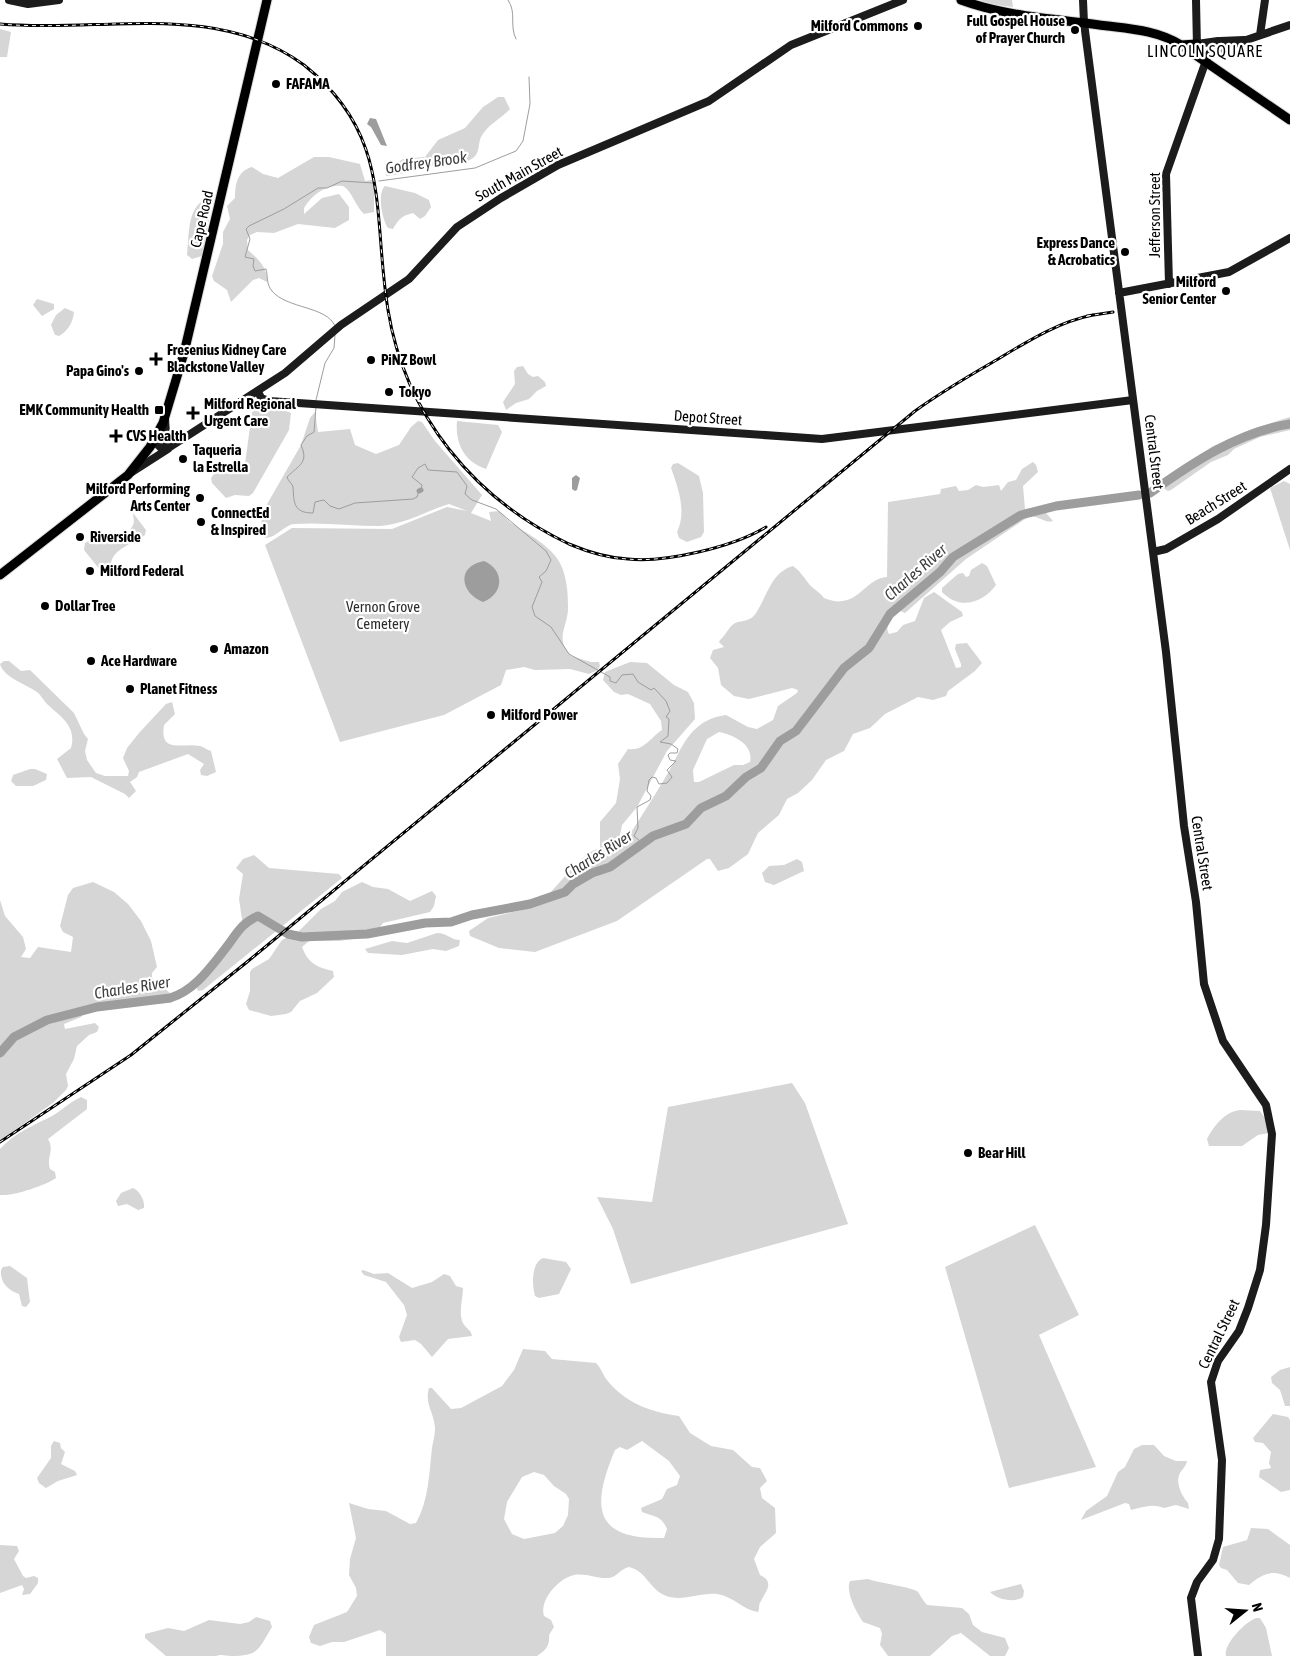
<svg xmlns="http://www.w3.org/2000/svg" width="1290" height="1656" font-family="'Asap Condensed',sans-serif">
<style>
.green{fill:#d6d6d6;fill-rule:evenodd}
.water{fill:#9d9d9d}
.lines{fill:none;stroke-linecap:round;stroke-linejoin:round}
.stream{stroke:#9d9d9d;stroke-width:1}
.canal{stroke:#9d9d9d;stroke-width:5}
.river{stroke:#9d9d9d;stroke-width:9}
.primary-casing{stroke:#dbdbdb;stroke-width:11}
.secondary{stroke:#1c1c1c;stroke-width:8}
.primary{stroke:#000;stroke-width:9}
.rail-casing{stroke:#000;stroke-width:3}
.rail{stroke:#fff;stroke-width:1;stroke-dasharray:4;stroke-linecap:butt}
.poi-dot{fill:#000;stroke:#fff;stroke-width:2}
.labels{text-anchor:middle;stroke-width:4.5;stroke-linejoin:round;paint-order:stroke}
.poi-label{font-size:15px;font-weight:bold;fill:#000;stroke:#fff;text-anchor:start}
.street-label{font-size:15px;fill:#000;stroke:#fff}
.park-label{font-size:15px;fill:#2d2d2d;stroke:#fff}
.neighbourhood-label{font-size:16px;letter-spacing:1px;fill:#000;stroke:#fff}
.water-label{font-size:16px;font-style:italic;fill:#3e3e3e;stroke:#fff}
</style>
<rect width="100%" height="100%" fill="#fff"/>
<path class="green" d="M980 0H1012L1013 7 988 4Z
M0 29 11 32 7 57H0Z
M498 97H504L510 109C501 119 488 124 481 137 478 143 480 153 473 158 460 167 449 163 436 165 418 167 404 175 386 176L387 170 403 159 425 157 438 140 465 128 483 107Z
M314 157H329L360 164 365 181 372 180 374 184V212L364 214C355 206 353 192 343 186 325 184 312 195 304 208V214L322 198 339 194 349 207V220L335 228 298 224 274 233 257 232 250 235 247 240 248 250C258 259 268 268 267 282L259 278 253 280 231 302 227 290 214 281 212 276 223 244V232L230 219 227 206 235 198C235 185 237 171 252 167L263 174 278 178Z
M385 186 415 193 429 200 431 207 425 216 420 219 413 213C401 216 399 219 393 229L388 228C382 220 377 193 385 186Z
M205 200 210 202 211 208 202 256 192 259 187 255C189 238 187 207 205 200Z
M37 299 54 304V309L42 316 33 305Z
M65 308 74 312C73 322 68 331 59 336L55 335 51 325 56 315Z
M523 366 528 374 533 377 538 376 545 382 546 386 537 391 529 399 516 403 506 410 503 402 515 384 514 371 517 367Z
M261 408H278L291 413 289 430 253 493 249 496 235 495 226 498 212 483 211 478 220 466 242 468 245 464 252 412Z
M315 412 318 432 350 429 355 445 376 454 399 445 411 427 418 421 422 422 435 441 482 495 471 513 491 521 489 512 499 511C504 514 507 521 513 524 529 535 550 545 560 563 567 577 568 593 568 608 568 627 554 638 571 656L591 662H599L600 666 598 670 589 674 570 669 535 670 524 667 506 670 501 685 444 715 340 742 265 545 292 528 392 529 447 507 467 511 449 504C426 511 404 525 379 526 351 526 323 522 294 524 284 525 273 541 264 537L261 530 262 513 301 445 310 418Z
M1290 417V430L1260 437 1234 449 1228 455 1211 462 1171 490 1168 491 1163 488 1149 498 1151 489 1213 446 1252 429Z
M457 421 498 425 502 432 486 469C464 462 455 443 457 421Z
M1033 462 1036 465 1038 472 1023 486 1025 509 1041 507 1053 521C1044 524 1038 514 1028 517L966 559 905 613 898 610C892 616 884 626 889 634L897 632 903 625 915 621 924 598 934 592 962 612 963 616 950 622 941 630 956 668 961 667V664L955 649 956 644 967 643 982 663 975 671 948 691 946 696 933 700 918 697 885 714 870 728 853 734 844 751 826 760 812 780 798 793 787 799 779 815 758 833 748 854 729 868 718 871 710 859H707L617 921 535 952 499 948 470 936 469 931 488 918 538 906 578 862 592 851 600 848V822L616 803 620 779 618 764 628 749C644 751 649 739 662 730L661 721 650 704 628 694 621 695 614 692 603 680 605 672 630 662 647 663 674 685 688 692 694 703 695 719 667 751 637 807 622 825 620 835 626 837 631 836 630 834C642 815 654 797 665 778 682 750 688 720 726 715L748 727 757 729 773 720 778 706 797 693 798 690 792 688 749 699 734 696 721 685 718 668 710 658 713 650 724 647 719 642 720 640C725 636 730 625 735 623 743 620 750 622 756 613 767 597 771 572 793 566 803 573 806 582 812 587 817 591 820 593 824 598 857 612 864 578 887 577L888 502 940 494 941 489 956 486 959 491 968 490 976 485 983 487 999 485 1001 491 1008 482 1016 480 1022 469ZM719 732C733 735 754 744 750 762L743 765H734L699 782H694L693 770 707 739Z
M678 463 699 476 703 493 704 532 701 537 687 542 679 538 677 532C687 511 678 488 671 468L673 464Z
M1284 481 1290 484V550L1270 488Z
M133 513 146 530 145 535C129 547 105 549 112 576H105L84 550 85 543 92 539C103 542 128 538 133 525 135 522 133 517 133 513Z
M982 563 987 566 996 585C982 604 959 610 942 592V588L958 574 963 573 966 577 969 576 971 570Z
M4 661H9L21 671 30 670 74 713 84 734 88 739 85 751 87 760 96 773 105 776H128L129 771 123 758 127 748 139 733 166 704 172 702 175 714 164 725C159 755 184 742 200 746 204 747 207 750 211 751L216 772 207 776 201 775 200 770 204 764 188 754 139 772 137 777 130 782 136 791 129 798 125 794 91 777 67 778 57 759 71 748C77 726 61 717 47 704 43 700 41 695 37 692 26 684 4 678 0 664Z
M30 769H35L47 774 46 780 33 786H16L11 781 13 775Z
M254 855 269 868 339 874 342 878 203 990 198 991 196 986 221 960 243 926 239 899 243 874 236 868 243 859Z
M797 859 802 862 804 871 774 885 765 882 762 873 769 866 784 865Z
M93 882 114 892 128 904 141 921 151 941 157 967 152 973V978L177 999 170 1003 139 1004 86 1012 81 1017 64 1024 65 1029 95 1023 99 1027 97 1032 89 1035 77 1046 74 1059 66 1074 68 1086 66 1090 54 1102 0 1141V900L5 916 23 937 26 949 21 957 30 958 38 947 71 952 73 937 63 932 60 926 68 895 73 888Z
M362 882 373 887 388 889 410 901 432 891 436 896 434 906 430 912 383 923 374 936 339 941H309L302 947C308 963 316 967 333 971L334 977 317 993 300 1001 291 1012 286 1014 271 1016 249 1010 246 1004 250 991V972L252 969 269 959 282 940 298 932 321 909 335 901 342 892Z
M437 933C447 933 451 940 460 940L459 946 446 951 433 949 402 955 368 953 365 949 392 941 407 943Z
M792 1083 805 1103 848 1224 631 1284 613 1229 597 1197 652 1202 668 1107Z
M81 1097 87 1100V1109L48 1139C55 1151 46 1157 50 1169L55 1172 56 1178C44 1186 14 1196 0 1195V1149C13 1134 34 1125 52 1116 62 1110 70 1102 81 1097Z
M1240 1110 1260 1111 1265 1118 1269 1133 1258 1135 1242 1146H1209L1207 1139C1214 1126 1224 1112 1240 1110Z
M133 1188C140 1191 145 1201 144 1208L138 1210 127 1204 118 1206 116 1201 121 1193Z
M1035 1225 1079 1315 1039 1335 1096 1467 1009 1488 945 1267Z
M543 1258 566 1262 571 1269 559 1294 539 1298 535 1296C532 1285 531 1263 543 1258Z
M10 1266 27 1278 30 1302 26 1307 22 1306 19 1294C8 1290 0 1283 1 1270L3 1267Z
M363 1270 374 1274 388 1273 412 1288 432 1282 444 1274 450 1276 456 1286 463 1288C463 1299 458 1313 463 1323 466 1329 471 1329 472 1336L448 1339 432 1357 421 1344 415 1340 401 1342 399 1337 407 1315 404 1305 386 1282 364 1275 361 1271Z
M523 1349 545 1351 552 1359 596 1363C601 1368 603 1375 607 1380 625 1403 651 1412 679 1416L690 1433 711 1446 733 1450 752 1467 760 1468 767 1481 760 1488 762 1498 775 1508 776 1533 760 1547 754 1559 760 1575C775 1582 766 1591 761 1601 758 1605 760 1608 758 1612 743 1610 733 1596 717 1594 700 1592 681 1603 664 1595 649 1588 646 1571 629 1567 620 1569 617 1577 609 1578 597 1579 586 1573 574 1575 559 1578 539 1600 544 1616L551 1620 554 1627 549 1635C550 1646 546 1650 537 1656H386V1634L380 1630 344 1642H332L320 1646 311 1643 309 1637 314 1625 347 1612 357 1596 356 1588 349 1575 350 1559 356 1538 349 1503 368 1509 386 1511 410 1524 416 1523C429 1499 429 1474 432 1448 433 1441 435 1435 435 1429 435 1414 424 1404 429 1388H432L451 1409 461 1408 502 1386 514 1370ZM642 1441 669 1461 680 1476 677 1485 667 1489 662 1499 641 1508 642 1512C654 1517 661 1515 667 1529L664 1538C593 1540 591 1507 615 1450L620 1447 627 1450ZM534 1472 544 1475 554 1486 566 1494 569 1499 568 1515 563 1526 555 1533 524 1539 512 1534 504 1519 507 1502 522 1477Z
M1290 1367V1406H1285L1280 1390 1272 1383 1271 1377 1280 1370Z
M1273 1414 1288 1417 1290 1420V1490L1281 1492 1259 1477 1260 1470 1271 1468 1269 1463 1271 1452 1263 1443 1255 1442 1253 1438Z
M54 1441 60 1443 61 1448 65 1452 61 1464 75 1471 77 1475 58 1481 46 1488 39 1483 37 1478 51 1458V1446Z
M1142 1445H1154L1164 1456 1176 1461H1187C1186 1467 1181 1470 1179 1475 1176 1485 1182 1496 1188 1503L1189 1509 1176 1505 1164 1508C1152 1503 1143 1507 1131 1510L1129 1504 1125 1503 1081 1520 1086 1511 1107 1496 1118 1472 1125 1467 1134 1449Z
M1251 1528 1268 1529 1290 1545V1578C1273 1569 1263 1573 1249 1585L1238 1583 1227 1570 1221 1568 1219 1565 1223 1547 1247 1540Z
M0 1545 17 1546 19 1551 14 1559 23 1576 26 1578 34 1576 38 1578V1583L30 1594 22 1595 24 1589 22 1585 0 1593Z
M868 1579C878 1583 913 1587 918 1592 921 1596 923 1601 927 1605L962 1608 969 1614 973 1625 982 1632 1005 1638 1009 1648 1005 1656H990L961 1633 952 1636 930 1656H888L880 1645 882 1634 880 1628 863 1622C857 1613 845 1592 850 1581Z
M1021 1584 1024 1591 1023 1597C1014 1603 998 1600 990 1592Z
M256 1617 270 1621 272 1627C258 1649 260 1656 231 1656 225 1656 222 1654 216 1656H166L145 1638V1634L168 1628 184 1631 209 1620 240 1624 249 1622Z
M1256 1618H1260L1266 1628 1272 1656H1226C1223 1645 1245 1622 1256 1618Z"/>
<path class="water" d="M370 118 376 119 387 146 381 145 371 127 367 124Z
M576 475 580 478 577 490 575 491 572 489V478Z
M484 561C505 570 504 594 483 602 460 593 456 566 484 561Z"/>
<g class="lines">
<path class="stream" d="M508 0C517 13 509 25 516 39
M379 181 475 168 516 151 523 141 530 104 529 77
M335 326C327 306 287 309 272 291 266 284 268 276 266 269L255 271 253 266 254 259 245 257 250 239 246 229 249 226 284 209 318 188H327L342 181 373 183
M316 400 325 363 334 348 335 335
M316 407 314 432 307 436 301 445C309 463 299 465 287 477 288 481 292 483 293 487 294 502 293 513 313 513L315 502 324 500 330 506 339 509 355 503 413 499 417 497 419 491
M421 490 422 485 412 477 418 468 425 464 428 470 457 472 467 486 465 494 472 500 496 509 546 551 551 560 546 571 539 577 542 582 532 607 535 616 551 627 569 654 610 677V681L616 683 622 675 633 674 638 682 651 690 654 688 666 701 670 711 666 717 669 719 668 736 660 742 671 744 678 749 677 753H670L668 755 670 760 676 761 667 770 672 777 667 783 659 784 656 778 652 777 649 780 647 791 651 796 650 800 637 807 638 828 634 836 640 841 638 846"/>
<path class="canal" d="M419 491 421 490"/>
<path class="river" d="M1150 493C1192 463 1238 432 1290 424
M0 1053 14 1037 47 1020 97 1007 170 998C194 991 210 968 225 949 236 935 241 923 258 916L288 934 302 937 367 934 425 923 451 922 472 915 530 904 565 892 573 884 592 873 610 867 653 836 686 824 701 808 726 796 746 777 761 768 780 741 796 731 844 668 869 648 890 614 940 572 953 557 1021 515 1056 506 1139 495"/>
<defs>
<path id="primary" d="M961 0C1007 17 1058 19 1108 26 1133 29 1159 31 1181 45L1290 120
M1181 45 1197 44
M0 575 128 475 150 447 163 423 184 353 267 0"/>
</defs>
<use href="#primary" class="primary-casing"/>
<path class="secondary" d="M9 0 28 4 59 0
M1083 0 1084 23 1166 652 1184 826 1196 902 1204 984 1223 1041 1266 1105 1272 1134 1266 1225 1260 1270 1248 1308 1239 1331 1218 1361 1211 1382 1222 1460 1219 1539 1213 1560 1197 1582 1191 1598 1198 1656
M1260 35 1265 0
M1197 44 1218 41
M1211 52 1290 25
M1195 55 1197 47 1196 0
M1169 284 1166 174 1208 55 1220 41 1244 40
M1119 293 1229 272 1290 238
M258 391 261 398 269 401 822 439 1133 400
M165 419 166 433 174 439
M154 441 161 448 170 447 285 373 341 325 409 279 457 227 501 198 558 165 709 101 791 45 903 0
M154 441 181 438
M129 474 168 449
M1153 552 1166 549 1218 519 1290 469"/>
<use href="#primary" class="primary"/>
<defs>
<path id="rail" d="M0 24C103 33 215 0 304 65 393 136 372 213 388 310 405 415 474 499 569 544 588 552 607 558 628 559 665 563 733 547 766 527
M1087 316 1113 312
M0 1142 131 1055 247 962 915 411C940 393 967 377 993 362 1025 343 1057 322 1093 315"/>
</defs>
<use href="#rail" class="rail-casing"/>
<use href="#rail" class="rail"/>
</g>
<g class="poi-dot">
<circle cx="918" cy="26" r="5"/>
<circle cx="1075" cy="30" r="5"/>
<circle cx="276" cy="84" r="5"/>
<circle cx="1125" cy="252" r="5"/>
<circle cx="1226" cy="291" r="5"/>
<path d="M153.5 351.5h5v5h5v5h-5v5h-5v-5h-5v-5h5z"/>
<circle cx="371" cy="360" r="5"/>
<circle cx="139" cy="371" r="5"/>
<circle cx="389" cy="392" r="5"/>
<rect x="154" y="405" width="10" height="10" rx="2.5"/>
<path d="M190.5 405.5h5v5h5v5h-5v5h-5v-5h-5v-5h5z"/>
<path d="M113.5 428.5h5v5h5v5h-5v5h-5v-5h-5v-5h5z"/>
<circle cx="183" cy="459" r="5"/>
<circle cx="200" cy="498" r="5"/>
<circle cx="201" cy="522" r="5"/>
<circle cx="80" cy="537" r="5"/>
<circle cx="90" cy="571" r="5"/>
<circle cx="45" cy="606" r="5"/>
<circle cx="214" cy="649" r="5"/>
<circle cx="91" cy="661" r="5"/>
<circle cx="130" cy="689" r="5"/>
<circle cx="491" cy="715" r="5"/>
<circle cx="968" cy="1153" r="5"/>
</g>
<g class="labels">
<g class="poi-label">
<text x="1065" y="26" text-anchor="end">Full Gospel House<tspan x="1065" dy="17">of Prayer Church</tspan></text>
<text x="908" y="31" text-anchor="end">Milford Commons</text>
<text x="286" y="89">FAFAMA</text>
<text x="1115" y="248" text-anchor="end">Express Dance<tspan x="1115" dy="17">&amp; Acrobatics</tspan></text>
<text x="1216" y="287" text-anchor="end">Milford<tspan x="1216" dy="17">Senior Center</tspan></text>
<text x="167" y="355">Fresenius Kidney Care<tspan x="167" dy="17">Blackstone Valley</tspan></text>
<text x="381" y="365">PiNZ Bowl</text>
<text x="129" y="376" text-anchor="end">Papa Gino's</text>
<text x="399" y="397">Tokyo</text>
<text x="204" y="409">Milford Regional<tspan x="204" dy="17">Urgent Care</tspan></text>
<text x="149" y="415" text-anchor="end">EMK Community Health</text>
<text x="126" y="441">CVS Health</text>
<text x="193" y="455">Taqueria<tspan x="193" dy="17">la Estrella</tspan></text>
<text x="190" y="494" text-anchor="end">Milford Performing<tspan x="190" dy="17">Arts Center</tspan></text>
<text x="211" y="518">ConnectEd<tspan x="211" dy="17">&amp; Inspired</tspan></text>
<text x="90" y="542">Riverside</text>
<text x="100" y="576">Milford Federal</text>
<text x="55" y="611">Dollar Tree</text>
<text x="224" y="654">Amazon</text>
<text x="101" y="666">Ace Hardware</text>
<text x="140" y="694">Planet Fitness</text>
<text x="501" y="720">Milford Power</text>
<text x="978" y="1158">Bear Hill</text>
</g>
<g class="street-label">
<text transform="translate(519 174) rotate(-29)" y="5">South Main Street</text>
<text transform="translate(1155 215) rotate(-90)" y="5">Jefferson Street</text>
<text transform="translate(202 219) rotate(-77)" y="5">Cape Road</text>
<text transform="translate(708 418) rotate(4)" y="5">Depot Street</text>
<text transform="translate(1154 452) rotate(83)" y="5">Central Street</text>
<text transform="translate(1216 503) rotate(-32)" y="5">Beach Street</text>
<text transform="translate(1202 853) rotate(81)" y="5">Central Street</text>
<text transform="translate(1219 1334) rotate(-64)" y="5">Central Street</text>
</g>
<g class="park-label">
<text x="383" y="612">Vernon Grove<tspan x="383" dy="17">Cemetery</tspan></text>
</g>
<g class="neighbourhood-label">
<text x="1205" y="57">LINCOLN SQUARE</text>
</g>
<g class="water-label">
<text transform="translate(426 162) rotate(-8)" y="6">Godfrey Brook</text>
<text transform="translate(915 572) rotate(-41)" y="6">Charles River</text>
<text transform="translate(598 854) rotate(-32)" y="6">Charles River</text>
<text transform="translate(132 987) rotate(-9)" y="6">Charles River</text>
</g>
</g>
<g transform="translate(1245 1611) rotate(73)" stroke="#ffffff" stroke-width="4" paint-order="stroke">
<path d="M0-4L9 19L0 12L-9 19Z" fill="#000000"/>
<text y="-8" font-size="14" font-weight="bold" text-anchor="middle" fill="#000000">N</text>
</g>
</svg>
